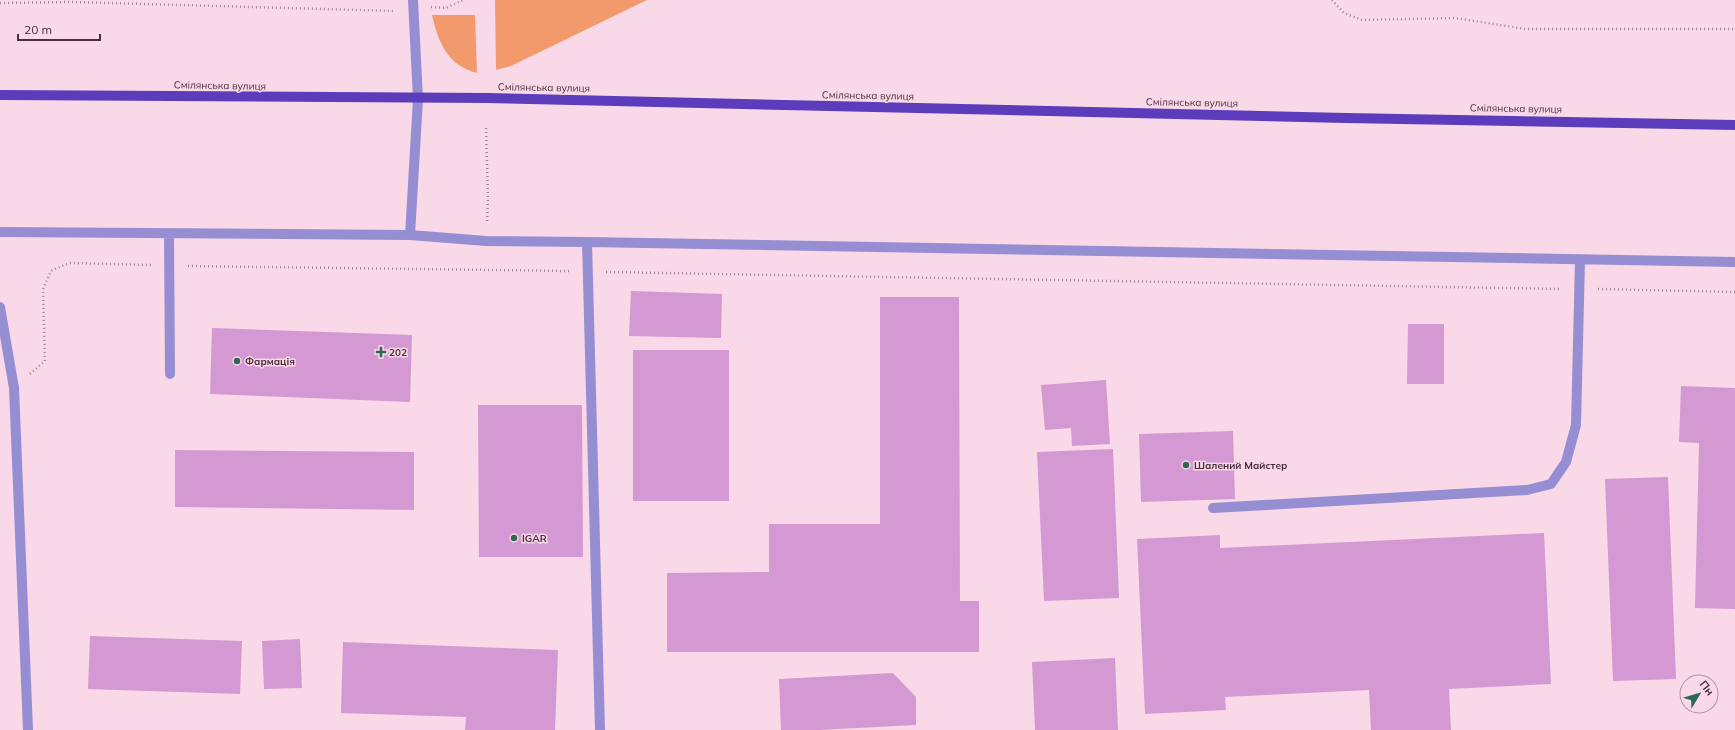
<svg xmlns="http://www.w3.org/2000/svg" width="1735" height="730" font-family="Mulish,sans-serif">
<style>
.green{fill:#f29a6c}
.building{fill:#d499d2}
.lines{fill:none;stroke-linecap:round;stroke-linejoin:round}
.path{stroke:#a28393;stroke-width:2.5;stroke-dasharray:1 3;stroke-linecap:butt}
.minor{stroke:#958ed2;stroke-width:10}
.major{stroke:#5b3dbb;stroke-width:10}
.poi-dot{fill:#2c6954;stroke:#f9d8e8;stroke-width:1.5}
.labels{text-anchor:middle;stroke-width:3;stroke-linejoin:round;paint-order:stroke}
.street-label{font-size:10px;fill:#4a2c3c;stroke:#f9d8e8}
.poi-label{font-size:10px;font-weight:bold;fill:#4a2c3c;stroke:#f9d8e8;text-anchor:start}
</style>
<rect width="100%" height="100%" fill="#f9d8e8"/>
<path class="green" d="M495 0H647L511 66 496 70Z
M432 15H475L477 73C448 66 438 42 432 15Z"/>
<path class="building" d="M631 291 722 294 721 338 629 336Z
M880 297H959L960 601H979V652H667V573L769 572V524H880Z
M1408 324H1444V384H1407Z
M212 328 412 335 410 402 210 394Z
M633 350H729V501H633Z
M1106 380 1110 444 1072 446 1071 428 1045 430 1041 385Z
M1681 386 1735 388V609L1695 608 1699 443 1679 442Z
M478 405H582L583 557H479Z
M1233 431 1235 499 1141 502 1139 434Z
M1113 449 1119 598 1044 601 1037 452Z
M175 450 414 452V510L175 507Z
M1668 477 1676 679 1613 681 1605 479Z
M1544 533 1551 684 1449 689 1451 730H1371L1369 690 1225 697 1226 710 1145 714 1137 539 1220 535V548Z
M90 636 242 641 240 694 88 689Z
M300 639 302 688 264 689 262 641Z
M343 642 558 650 555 730H465L466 717 341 713Z
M1115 658 1118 730H1035L1032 662Z
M893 673 916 697V725L819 730H781L779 679Z"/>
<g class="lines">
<path class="path" d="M1332 0 1344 13 1362 20 1455 18 1526 29H1735
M0 3 72 2 395 11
M431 7 446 8 463 0
M486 128 488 199 487 222
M188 266 569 271
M606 272 1561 289
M1598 289 1735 292
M30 374 45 361 43 289 51 271 64 265 71 263 151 265"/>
<path class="minor" d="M0 232 410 235 486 241 587 242 1735 262
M169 234 170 374
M410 235 418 99 413 0
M587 242 600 730
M0 307 14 388 28 730
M1213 508 1527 490 1551 484 1566 462 1576 425 1580 260"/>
<path class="major" d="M0 95 488 98 1346 118 1735 125"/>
</g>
<g class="poi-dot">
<path d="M379 346h4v4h4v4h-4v4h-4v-4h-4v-4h4z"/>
<circle cx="237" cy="361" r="4"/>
<circle cx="1186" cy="465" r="4"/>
<circle cx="514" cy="538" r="4"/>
</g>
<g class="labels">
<g class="street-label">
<text transform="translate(220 85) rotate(1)" y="4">Смілянська вулиця</text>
<text transform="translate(544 87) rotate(1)" y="4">Смілянська вулиця</text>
<text transform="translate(868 95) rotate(1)" y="4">Смілянська вулиця</text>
<text transform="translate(1192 102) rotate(1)" y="4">Смілянська вулиця</text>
<text transform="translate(1516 108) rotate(1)" y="4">Смілянська вулиця</text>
</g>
<g class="poi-label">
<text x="389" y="356">202</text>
<text x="245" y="365">Фармація</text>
<text x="1194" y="469">Шалений Майстер</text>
<text x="522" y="542">IGAR</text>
</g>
</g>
<g transform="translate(1699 694) rotate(52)"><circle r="19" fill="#f9d8e8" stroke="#b393a3"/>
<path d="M0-3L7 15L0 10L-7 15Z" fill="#2c6954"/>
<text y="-6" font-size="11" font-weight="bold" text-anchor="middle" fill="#4a2c3c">Пн</text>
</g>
<path d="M18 34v6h82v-6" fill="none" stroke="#4a2c3c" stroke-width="2"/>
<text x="24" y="34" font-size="12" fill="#4a2c3c" stroke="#f9d8e8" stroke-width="3" paint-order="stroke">20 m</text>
</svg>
